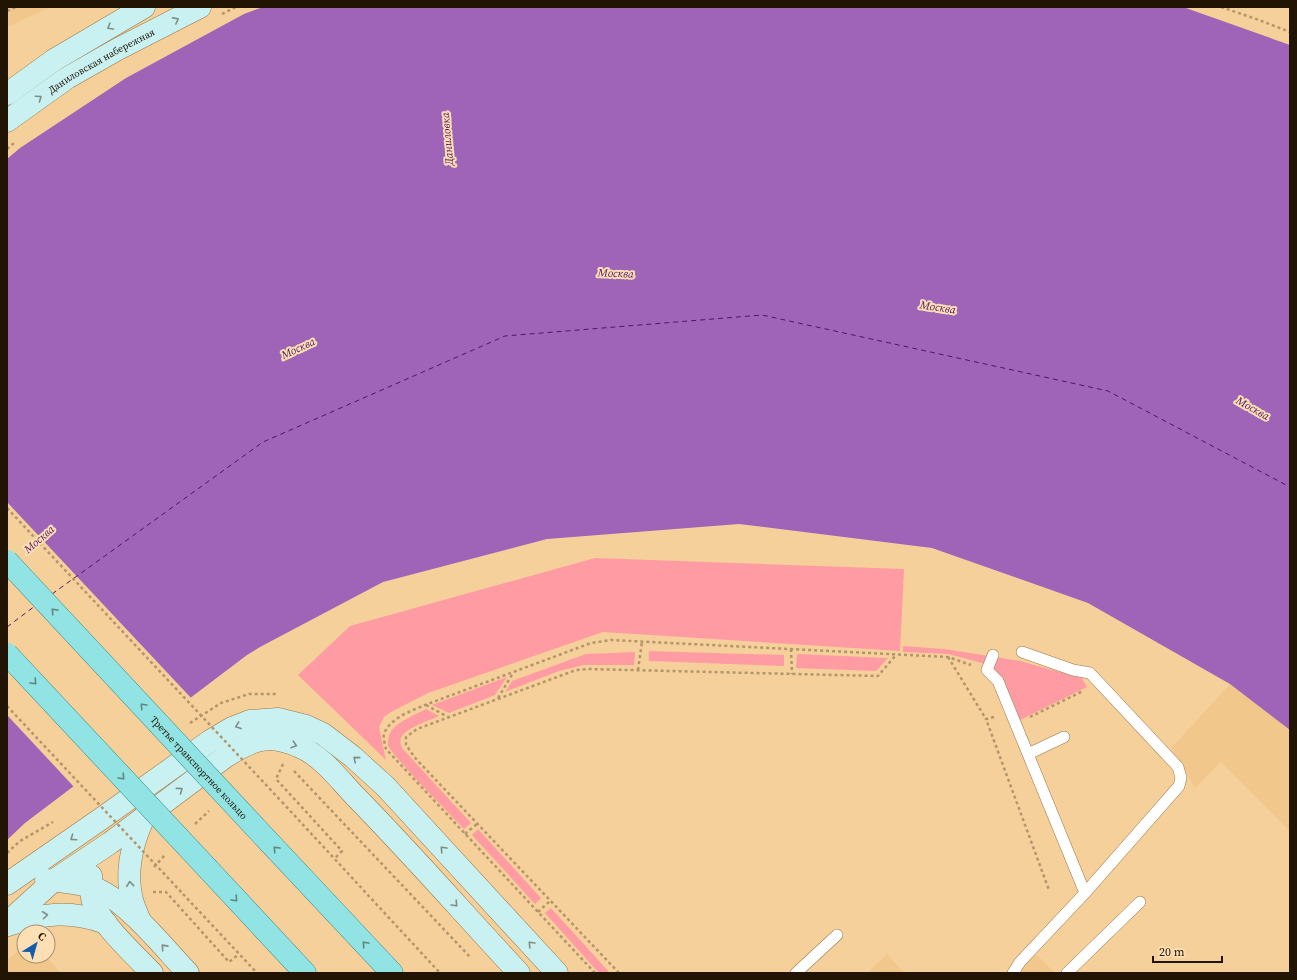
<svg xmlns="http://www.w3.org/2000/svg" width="1297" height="980" font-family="'Source Serif 4',serif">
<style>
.built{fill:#f1c78b}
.green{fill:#ff9ba3}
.water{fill:#9f63b8}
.pier{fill:#f6d09b}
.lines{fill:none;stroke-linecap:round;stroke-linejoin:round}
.ferry{stroke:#501565;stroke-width:1;stroke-dasharray:5 4;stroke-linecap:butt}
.service-casing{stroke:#997644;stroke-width:12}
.secondary-casing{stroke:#997644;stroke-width:23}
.primary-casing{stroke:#3c8e89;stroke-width:23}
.path{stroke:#b3956b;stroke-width:2.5;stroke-dasharray:3 3;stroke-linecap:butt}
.service{stroke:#fff;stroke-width:11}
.secondary{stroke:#c9f1f1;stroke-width:22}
.primary{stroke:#92e3e3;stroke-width:22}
.primary-bridge-casing{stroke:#3c8e89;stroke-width:23;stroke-linecap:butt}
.path-bridge{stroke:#b3956b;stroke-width:2.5;stroke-dasharray:3 3;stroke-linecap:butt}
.primary-bridge{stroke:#92e3e3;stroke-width:22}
.oneway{stroke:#7e8e85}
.oneway2{stroke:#60867e}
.labels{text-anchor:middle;stroke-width:4;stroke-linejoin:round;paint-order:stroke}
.street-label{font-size:10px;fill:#221402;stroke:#fddfb5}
.water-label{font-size:11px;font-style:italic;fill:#501565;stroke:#fddfb5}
</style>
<rect width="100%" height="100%" fill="#f6d09b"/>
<path class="built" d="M7 7H51L7 27Z
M1230 684 1290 730V831L1221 762 1195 788 1171 748Z
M24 946V956H46L61 973H7V960Z
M1034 952 1055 973H1013Z
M887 954 904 973H867Z"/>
<path class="green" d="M595 558 904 569 900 651 603 632 428 693 391 712 384 717 379 727 386 760 298 675 350 626Z
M903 646 945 649 1020 661 1082 678 1087 687 1018 721 986 664 948 654 903 652Z
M649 651 784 655V666L649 661Z
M635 652 634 665H584L559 671 505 692 512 681 586 654Z
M797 654 888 658 876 671 796 668Z
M507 677 495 695 449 713 432 705Z
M426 709 439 716C430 720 407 728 402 736 399 740 401 744 402 748L471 823 464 829C453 817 390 754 388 745 388 742 389 735 390 733 396 722 415 715 426 709Z
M478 829 541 898 535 904 472 835Z
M551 908 610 973H599L545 913Z"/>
<path class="water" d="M263 7H1183L1290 45V730L1230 684 1088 603 932 548 739 524 547 539 383 582 260 647 247 655 25 823 7 840V159L20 148 126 78 244 14Z"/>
<path class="pier" d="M7 502 192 699 75 788 7 715Z"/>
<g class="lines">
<path class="ferry" d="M52 594 263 442 505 336 762 315 1108 391 1290 487
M7 627 35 606"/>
<defs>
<path id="service" d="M1022 652 1073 670 1090 673 1178 767 1181 778 1179 786 1085 893
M993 655 987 670 998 681 1085 893 1020 962 1013 973
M1028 754 1064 737
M796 973 837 935
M1067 973 1140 902"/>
<g id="secondary">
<path d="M7 94 54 60 144 7"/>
<path id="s1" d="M7 121 67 78 118 49 200 7"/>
<path d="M91 876C91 883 91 891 92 898 97 921 135 955 152 973"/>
<path d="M46 880C61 881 77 883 92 887 126 899 163 947 188 973"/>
<path d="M7 884 105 816 210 741 232 728 250 721 278 719 306 726 323 734 353 757 385 786 557 973"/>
<path d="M140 921C137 914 134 907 132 900 125 872 132 843 144 817"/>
<path d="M7 923 53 881 110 843 225 757C252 740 267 733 298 746 321 755 338 778 354 795 411 853 464 914 519 973"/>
<path d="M8 925C44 913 70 910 106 923"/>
</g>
<path id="primary" d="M255 827 392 973
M209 870 305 973"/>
</defs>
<use href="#service" class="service-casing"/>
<use href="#secondary" class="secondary-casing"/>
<use href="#primary" class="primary-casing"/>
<path class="path" d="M1221 7 1259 20 1290 32
M7 11 16 7
M222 14 236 7
M7 149 14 143
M791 649 792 674
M948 657 986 719
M638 670 642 642
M498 698 513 673
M426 705 448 717
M994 717 986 719 1049 890
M1030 717 1083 691
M190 723 221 703 249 694H277
M283 764 276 779 342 851 334 859
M294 771 471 958
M282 802 440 973
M195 824 209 811
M465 834 477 824
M7 853 20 841 53 822
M154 867 165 855
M153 892H166L229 962 239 954
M183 894 257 973
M538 912 550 901
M595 973 386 749C385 745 383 738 384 734 390 718 411 711 425 705L591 643 611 640 948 657 971 665
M619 973 416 759 406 745V737L417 729 576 670 588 669 878 676 896 655"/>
<use href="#service" class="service"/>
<use href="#secondary" class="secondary"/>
<use href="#primary" class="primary"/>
<defs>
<g id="primary-bridge">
<path id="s2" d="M7 561 255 827"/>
<path d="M7 654 209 870"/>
</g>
</defs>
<use href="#primary-bridge" class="primary-bridge-casing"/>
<path class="path-bridge" d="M7 508 282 802
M7 706 183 894"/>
<use href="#primary-bridge" class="primary-bridge"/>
</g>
<defs><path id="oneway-chevron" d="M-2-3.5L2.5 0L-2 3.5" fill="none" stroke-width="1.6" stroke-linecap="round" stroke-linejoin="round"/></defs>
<g class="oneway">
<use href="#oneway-chevron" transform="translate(176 20) rotate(-28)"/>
<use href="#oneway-chevron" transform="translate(110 27) rotate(150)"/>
<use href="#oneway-chevron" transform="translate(39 98) rotate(-35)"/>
<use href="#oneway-chevron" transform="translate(238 726) rotate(160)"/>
<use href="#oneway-chevron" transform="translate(294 745) rotate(18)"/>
<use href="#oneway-chevron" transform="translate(356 759) rotate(-139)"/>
<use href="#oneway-chevron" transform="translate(180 790) rotate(-37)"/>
<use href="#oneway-chevron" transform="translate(73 838) rotate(146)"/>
<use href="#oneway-chevron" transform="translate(443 849) rotate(-133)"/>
<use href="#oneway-chevron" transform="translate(130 884) rotate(-96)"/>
<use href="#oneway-chevron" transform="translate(455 904) rotate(47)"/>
<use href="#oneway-chevron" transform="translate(45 915) rotate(-7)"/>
<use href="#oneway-chevron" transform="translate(531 944) rotate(-133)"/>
<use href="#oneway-chevron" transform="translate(164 947) rotate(-132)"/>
</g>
<g class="oneway2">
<use href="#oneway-chevron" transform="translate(54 611) rotate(-133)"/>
<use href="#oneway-chevron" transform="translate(34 682) rotate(47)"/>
<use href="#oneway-chevron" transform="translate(143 706) rotate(-133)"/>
<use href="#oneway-chevron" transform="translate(122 777) rotate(47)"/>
<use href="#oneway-chevron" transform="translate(276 849) rotate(-133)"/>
<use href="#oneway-chevron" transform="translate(235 899) rotate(47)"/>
<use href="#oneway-chevron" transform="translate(365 944) rotate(-133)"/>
</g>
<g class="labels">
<g class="street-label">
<text dy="4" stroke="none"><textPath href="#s1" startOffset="112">Даниловская набережная</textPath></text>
<text dy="4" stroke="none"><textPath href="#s2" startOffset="282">Третье транспортное кольцо</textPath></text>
</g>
<g class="water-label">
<text transform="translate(447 139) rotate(-95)" y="4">Даниловка</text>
<text transform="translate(616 273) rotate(2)" y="4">Москва</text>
<text transform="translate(938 307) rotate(9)" y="4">Москва</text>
<text transform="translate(298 348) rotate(-25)" y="4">Москва</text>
<text transform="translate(1253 408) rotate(29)" y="4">Москва</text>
<text transform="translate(39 539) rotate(-41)" y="4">Москва</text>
</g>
</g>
<rect width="1297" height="980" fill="none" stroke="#221402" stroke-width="16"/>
<g transform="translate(36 944) rotate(37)"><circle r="19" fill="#fddfb5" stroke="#a58e6d"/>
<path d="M0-3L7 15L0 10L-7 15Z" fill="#165bab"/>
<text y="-6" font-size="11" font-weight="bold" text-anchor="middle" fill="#221402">С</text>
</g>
<path d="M1153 956v6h69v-6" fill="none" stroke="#221402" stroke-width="2"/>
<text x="1159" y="956" font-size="12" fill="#221402" stroke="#fddfb5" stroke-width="3" paint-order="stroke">20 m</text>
</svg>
